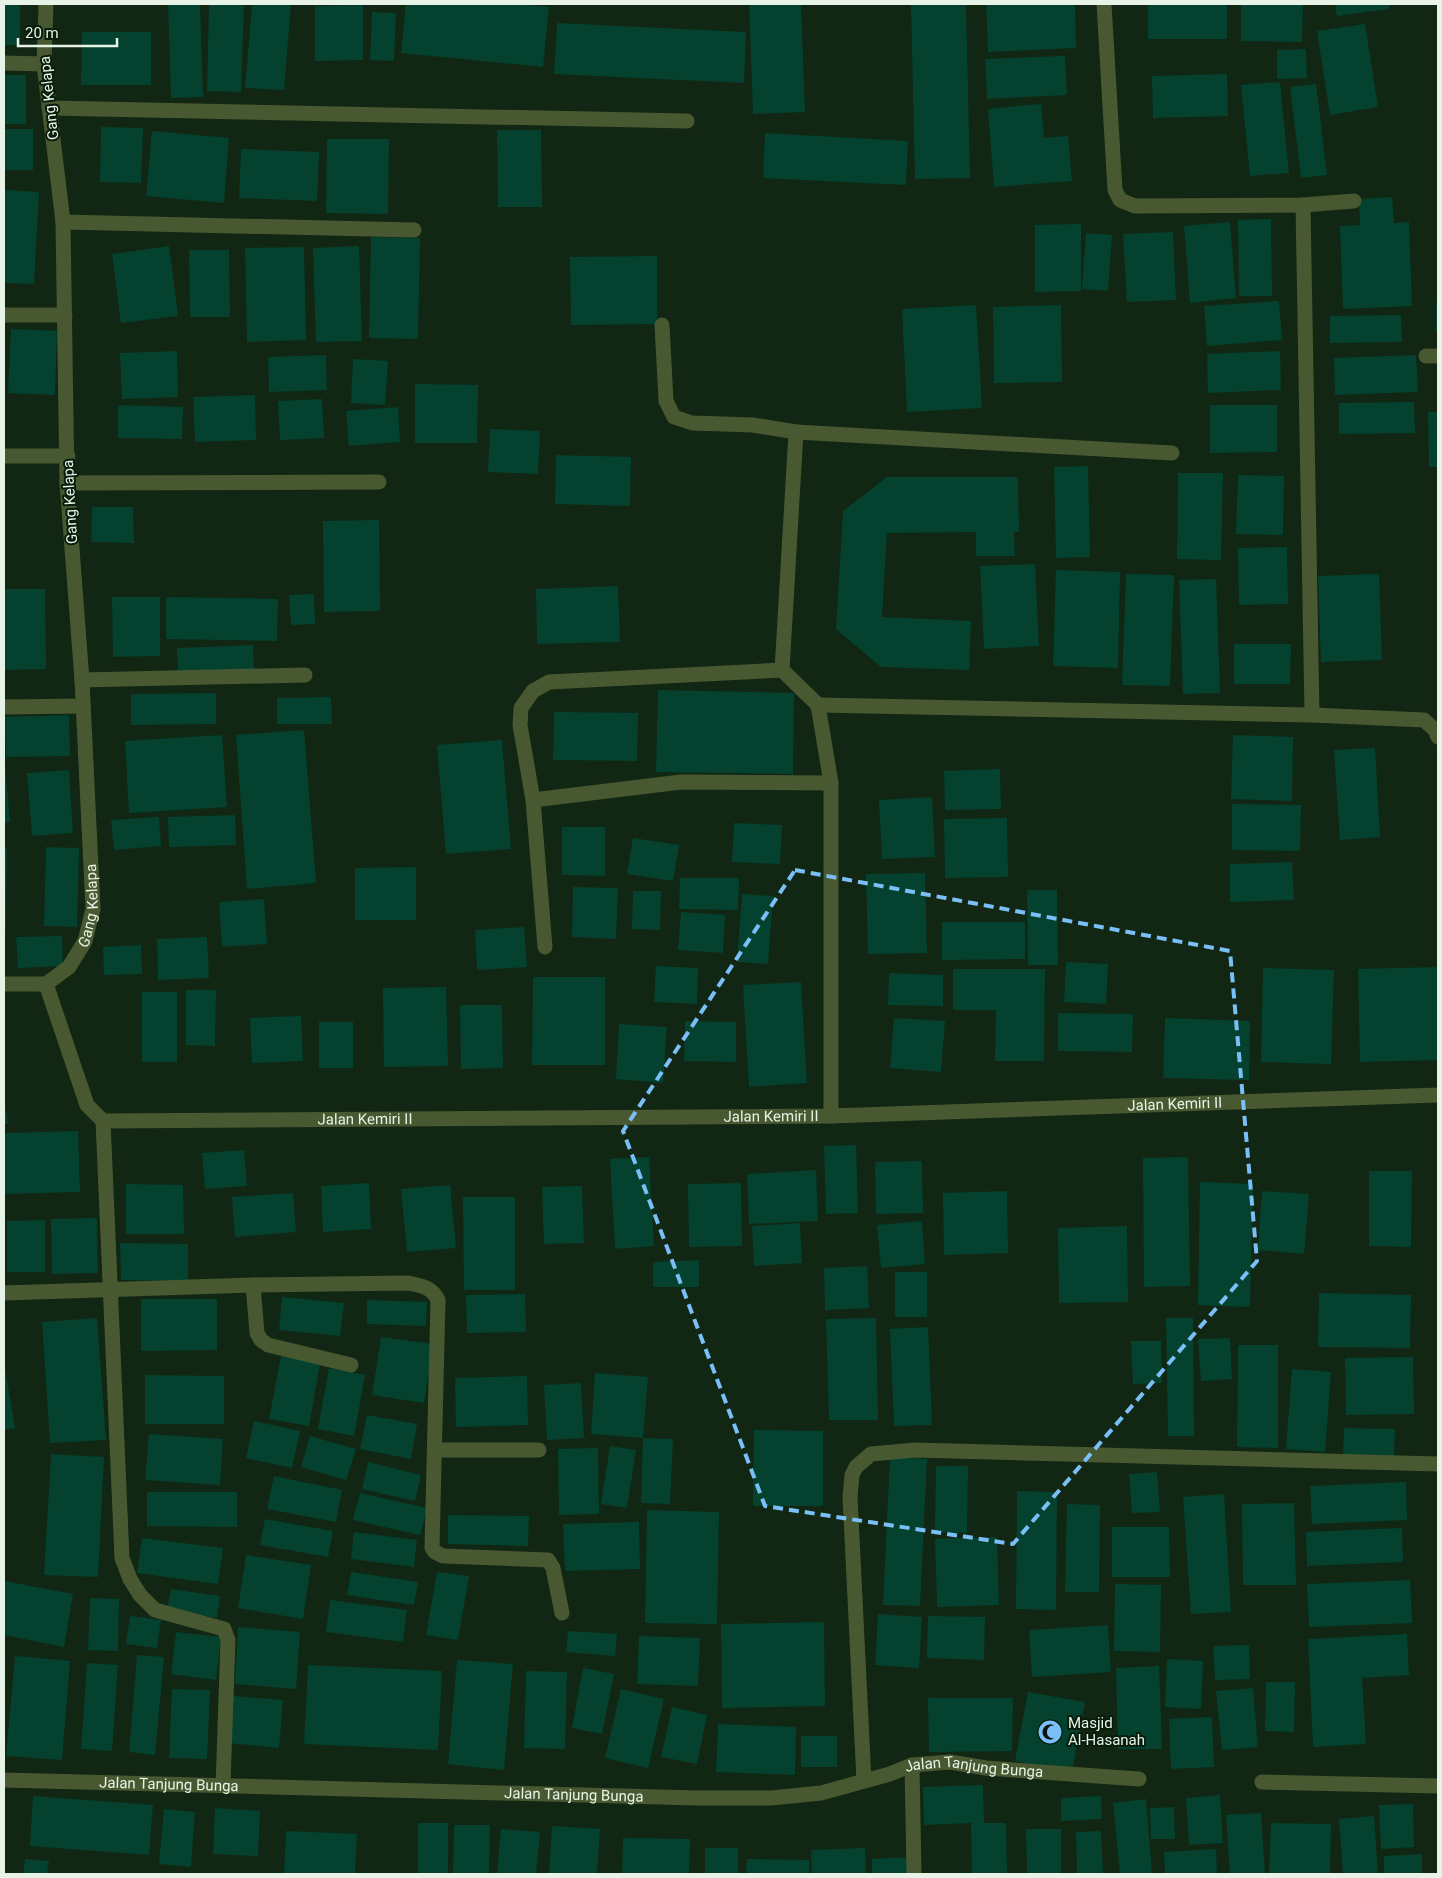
<svg xmlns="http://www.w3.org/2000/svg" width="1442" height="1878" font-family="Roboto,sans-serif">
<style>
.building{fill:#04422f}
.lines{fill:none;stroke-linecap:round;stroke-linejoin:round}
.minor{stroke:#485830;stroke-width:15}
.marked{fill:none;stroke:#7abff8;stroke-width:4;stroke-dasharray:10 6;stroke-linejoin:round}
.labels{text-anchor:middle;stroke-width:4;stroke-linejoin:round;paint-order:stroke}
.street-label{font-size:15px;fill:#e6f3e6;stroke:#071c0a}
.poi-label{font-size:15px;fill:#e6f3e6;stroke:#071c0a;text-anchor:start}
</style>
<rect width="100%" height="100%" fill="#112613"/>
<path class="building" d="M4 4H20V45H4Z
M168 4H200L203 97 171 98Z
M209 4H244L241 92 207 91Z
M252 4H291L284 90 245 88Z
M406 4H521L549 7 543 67 401 53Z
M749 4H801L805 112 753 114Z
M966 4 970 178 915 179 911 5Z
M986 4H1075L1076 48 988 52Z
M1148 4H1227V39H1148Z
M1241 4H1303L1302 42 1241 41Z
M1335 4H1389V9L1337 16Z
M363 5V60L315 61V6Z
M372 12 396 13 394 61 370 60Z
M557 23 746 32 744 83 554 74Z
M1365 24 1378 107 1330 115 1317 31Z
M82 32H151V85H81Z
M1306 49 1307 78 1277 79V50Z
M1065 56 1067 95 987 99 985 59Z
M1227 74 1228 116 1153 118 1152 76Z
M4 75H26V124H4Z
M1280 82 1289 173 1250 176 1241 85Z
M1316 84 1327 175 1301 178 1290 87Z
M1041 104 1044 138 1068 136 1072 181 994 187 988 109Z
M101 127 143 128 141 183 100 182Z
M4 129H33V170H4Z
M497 130H541L542 207H498Z
M152 131 229 138 224 203 146 196Z
M765 133 908 141 906 185 763 178Z
M327 139H389L388 214 326 213Z
M241 149 319 152 317 201 239 198Z
M4 190 39 192 34 284 4 283Z
M1392 197 1394 223 1409 222 1412 306 1343 309 1340 226 1360 225 1359 199Z
M1271 219 1272 296H1239L1238 220Z
M1230 222 1236 298 1190 303 1184 226Z
M1081 224V291L1035 292V225Z
M1173 232 1176 300 1127 302 1123 234Z
M1086 233 1112 235 1108 291 1082 289Z
M371 237 420 238 418 339 369 338Z
M169 246 178 316 121 323 112 254Z
M359 246 362 341 316 342 313 248Z
M304 247 306 340 247 342 245 248Z
M189 250H229L230 317H190Z
M657 256V324L571 325 570 257Z
M1279 301 1282 340 1207 346 1204 306Z
M1436 302H1438V332H1436Z
M976 305 982 408 907 412 902 309Z
M1061 305 1062 382 994 383 993 307Z
M1401 315 1402 342 1330 343V316Z
M11 329 57 331 55 395 8 393Z
M177 351 178 397 122 399 120 353Z
M1280 351 1281 390 1208 393 1207 354Z
M326 355 327 390 269 392 268 357Z
M1416 355 1418 392 1335 395 1334 358Z
M353 359 388 361 385 405 351 403Z
M415 384 478 385 477 443H415Z
M255 395 256 440 195 442 193 397Z
M322 399 324 438 280 440 278 401Z
M1414 402 1415 433 1339 434V403Z
M118 405 183 407 182 439 118 438Z
M1210 405H1277V452L1210 453Z
M398 407 400 442 349 446 346 411Z
M1428 412H1438V467H1429Z
M490 429 540 431 538 474 488 472Z
M556 455 631 457 630 506 555 504Z
M1088 466 1090 557 1056 558 1054 467Z
M1178 473H1223L1221 560 1177 559Z
M1238 475 1284 476 1283 535 1236 534Z
M887 477H1018L1019 532H1014L1015 556H976V532L890 533 887 534 882 617 971 621 969 670 881 667 836 629 843 511Z
M92 507H133L134 543 91 542Z
M379 520 380 611 324 612 323 521Z
M1287 547 1288 604 1239 605 1238 548Z
M1035 564 1039 646 984 649 980 566Z
M1056 570 1120 572 1118 668 1053 666Z
M1126 574 1174 575 1170 686 1122 685Z
M1379 574 1382 660 1321 662 1318 576Z
M1216 579 1220 693 1183 694 1179 580Z
M618 586 620 642 537 644 536 589Z
M4 589H45L46 669 4 670Z
M314 594 315 624 291 625 289 595Z
M112 597H160V656L113 657Z
M166 597 278 599 277 641 166 639Z
M1234 644H1291L1290 684H1234Z
M253 645 254 669 178 671 177 648Z
M658 690 794 693 793 774 656 772Z
M216 693V724L131 725V694Z
M331 697 332 724H277V698Z
M554 712 638 713 637 761 553 760Z
M69 715 70 756 6 757 5 717Z
M304 730 316 883 247 889 236 735Z
M222 735 227 807 129 813 125 741Z
M1233 735 1293 737 1292 801 1231 799Z
M502 740 511 849 446 854 437 745Z
M1375 748 1380 837 1340 840 1334 750Z
M5 764 10 822 4 823V765Z
M1000 769 1001 809 945 810 944 771Z
M69 770 73 833 32 836 27 773Z
M932 797 935 857 882 859 879 800Z
M1232 804 1301 805 1300 851 1232 850Z
M235 815 236 845 169 847 168 817Z
M159 817 161 846 114 850 111 820Z
M1007 818 1008 877 945 878 944 819Z
M734 823 782 825 780 864 732 862Z
M562 827H605V876L562 875Z
M633 838 679 845 673 881 627 874Z
M4 847H7L6 930H4Z
M46 847 79 848 77 927 44 926Z
M1292 862 1294 900 1230 902V864Z
M416 867V920H355V868Z
M925 873 927 953 868 954 866 874Z
M680 878H739L738 910 679 909Z
M573 887 618 888 616 939 572 937Z
M1027 890H1057L1058 965H1028Z
M633 891H661L660 930 632 929Z
M742 894 773 896 768 964 737 962Z
M264 899 267 944 222 947 219 902Z
M681 912 725 915 723 953 678 950Z
M942 922H1025V959L942 960Z
M524 927 527 967 477 970 475 930Z
M62 936 63 966 18 968 16 937Z
M207 937 209 978 158 980 157 939Z
M141 945 142 974 104 975 103 947Z
M1066 962 1108 964 1106 1004 1064 1002Z
M656 966 698 968 697 1004 654 1002Z
M1438 967V1060L1360 1062 1358 969Z
M1263 968 1334 970 1331 1064 1261 1062Z
M953 969H1045L1044 1061H995L996 1010H953Z
M889 973 943 975V1006L888 1005Z
M533 977H605V1065H532Z
M801 982 807 1083 749 1087 743 985Z
M446 987 448 1066 384 1067 383 988Z
M186 990H216L215 1046 186 1045Z
M142 992H177V1062H142Z
M460 1005H502L503 1068 461 1069Z
M1058 1013 1133 1014 1132 1052 1058 1051Z
M301 1016 303 1061 252 1063 250 1018Z
M894 1018 945 1021 941 1072 890 1068Z
M1165 1018 1250 1021 1249 1080 1163 1078Z
M685 1021 736 1022V1062L684 1061Z
M319 1022H353V1068H319Z
M619 1024 667 1027 663 1083 616 1079Z
M4 1099 8 1124H4Z
M78 1131 80 1192 4 1194V1133Z
M856 1145 858 1213 826 1214 824 1146Z
M244 1150 247 1186 205 1189 202 1153Z
M649 1157 654 1246 615 1249 610 1159Z
M1188 1157 1190 1286 1144 1287 1143 1158Z
M922 1161 923 1213 876 1214 875 1162Z
M816 1170 818 1221 749 1224 747 1174Z
M1369 1171H1412L1411 1247 1369 1246Z
M1200 1182 1253 1184 1250 1307 1198 1305Z
M369 1183 371 1229 323 1232 321 1186Z
M741 1183 742 1246 689 1247 688 1184Z
M126 1184 183 1185 184 1234H126Z
M450 1185 456 1248 407 1252 401 1189Z
M582 1186 584 1243 544 1244 542 1187Z
M1007 1191 1008 1253 944 1255 943 1193Z
M1262 1191 1309 1194 1304 1254 1258 1250Z
M293 1193 296 1232 235 1237 232 1197Z
M463 1197H515V1290H464Z
M97 1218 98 1273 52 1274 51 1219Z
M45 1220V1272H7V1221Z
M922 1221 925 1264 881 1268 877 1225Z
M800 1223 802 1263 754 1266 752 1226Z
M1127 1226 1128 1302 1059 1303 1058 1228Z
M120 1243 188 1244V1281L121 1280Z
M699 1260V1287H653V1262Z
M867 1266 869 1308 825 1310 824 1268Z
M895 1272H927V1317H895Z
M1319 1293 1411 1295 1410 1348 1318 1347Z
M525 1294 526 1332 467 1333 466 1295Z
M282 1297 344 1303 340 1336 279 1330Z
M141 1299H217V1350L141 1351Z
M367 1300 427 1302 426 1326 367 1324Z
M97 1318 106 1440 50 1443 42 1322Z
M876 1318 878 1420H829L826 1319Z
M1166 1318H1193L1194 1436H1168Z
M928 1327 932 1425 894 1426 890 1329Z
M381 1337 433 1344 424 1403 372 1395Z
M1230 1338 1232 1379 1201 1381 1198 1339Z
M1131 1341H1161L1162 1383 1133 1384Z
M1238 1345H1278V1448L1237 1447Z
M281 1356 320 1364 309 1426 269 1419Z
M1413 1357 1414 1414 1346 1415 1345 1358Z
M4 1362 15 1428 4 1430Z
M329 1368 365 1375 354 1436 318 1429Z
M1292 1369 1331 1372 1325 1452 1286 1449Z
M595 1373 648 1377 643 1438 591 1434Z
M145 1375 224 1376V1424H145Z
M527 1376 528 1425 456 1427 455 1378Z
M581 1383 584 1438 547 1440 544 1385Z
M367 1415 417 1424 411 1459 360 1449Z
M254 1421 300 1431 292 1468 246 1458Z
M1344 1428 1395 1429 1394 1456 1343 1455Z
M754 1430 823 1431V1506H753Z
M149 1434 223 1439 220 1485 145 1480Z
M310 1436 356 1449 346 1480 301 1467Z
M643 1438 673 1439 670 1504 641 1503Z
M610 1446 636 1450 627 1508 601 1504Z
M598 1448 599 1514 559 1515 558 1449Z
M51 1454 104 1457 98 1577 44 1575Z
M890 1457 927 1459 920 1606 883 1605Z
M368 1462 421 1475 415 1501 362 1489Z
M936 1466H968L967 1533 935 1532Z
M1157 1472 1160 1512 1132 1513 1129 1474Z
M274 1476 342 1490 336 1522 267 1509Z
M1406 1482 1407 1520 1312 1524 1310 1486Z
M1017 1491 1057 1492 1056 1610 1016 1609Z
M147 1492H237V1527L147 1526Z
M360 1493 427 1508 420 1535 353 1520Z
M1224 1494 1231 1612 1191 1614 1183 1497Z
M1294 1503 1296 1585H1243L1242 1504Z
M1067 1504 1100 1505 1099 1592H1065Z
M647 1510 719 1512 717 1624 645 1623Z
M448 1515 529 1516 528 1546 448 1544Z
M265 1519 333 1531 328 1557 260 1545Z
M639 1522 640 1569 565 1571 563 1524Z
M1112 1527H1169L1170 1577H1112Z
M1402 1528 1403 1562 1307 1566 1306 1532Z
M354 1532 417 1540 414 1567 351 1559Z
M997 1537 999 1605 937 1607 935 1539Z
M142 1538 223 1548 218 1584 137 1573Z
M246 1555 311 1565 303 1619 238 1608Z
M351 1572 418 1582 414 1605 347 1595Z
M437 1572 469 1576 458 1640 426 1635Z
M1410 1580 1412 1623 1309 1627 1307 1584Z
M4 1581 73 1594 64 1647 4 1635Z
M1115 1584 1161 1585 1160 1652 1114 1651Z
M171 1589 220 1596 217 1618 167 1610Z
M90 1598 119 1599 118 1651 88 1650Z
M330 1600 407 1610 403 1642 326 1632Z
M878 1614 922 1617 919 1668 875 1665Z
M130 1616 161 1620 157 1648 126 1644Z
M928 1616 985 1617 984 1660 927 1658Z
M824 1622 825 1706 722 1708 721 1624Z
M1108 1625 1111 1672 1032 1677 1029 1630Z
M238 1627 300 1632 296 1689 235 1684Z
M568 1631 617 1634 615 1656 566 1652Z
M176 1632 221 1637 216 1680 171 1674Z
M1407 1634 1409 1675 1362 1678 1366 1744 1313 1747 1308 1639Z
M639 1636 700 1638 698 1686 637 1684Z
M1249 1645 1250 1679 1215 1680 1213 1646Z
M137 1655 164 1657 155 1755 129 1752Z
M15 1656 70 1661 62 1760 6 1756Z
M1167 1659 1203 1661 1201 1709 1165 1707Z
M457 1660 513 1664 504 1770 448 1764Z
M87 1663 118 1665 112 1751 81 1749Z
M308 1665 442 1671 438 1750 304 1744Z
M1159 1666 1162 1749H1118L1116 1668Z
M583 1668 614 1674 602 1734 572 1728Z
M526 1671 567 1672 565 1749 524 1748Z
M1266 1682H1295L1294 1732 1265 1731Z
M1253 1688 1258 1747 1222 1750 1216 1691Z
M172 1689 210 1690 207 1759 169 1758Z
M621 1689 664 1699 648 1768 605 1758Z
M1028 1692 1085 1702 1072 1772 1015 1761Z
M232 1696 283 1700 279 1748 228 1743Z
M928 1698H1013L1012 1751 929 1752Z
M672 1707 707 1715 697 1764 661 1757Z
M1212 1717 1214 1767 1171 1769 1169 1719Z
M718 1724 796 1727 795 1775 716 1772Z
M801 1736H837V1767H801Z
M983 1785 984 1823H979H1006L1007 1874H972L971 1823 924 1825 923 1787Z
M1220 1795 1223 1843 1189 1845 1186 1798Z
M33 1796 153 1805 149 1855 30 1846Z
M1101 1796 1102 1819 1061 1821V1798Z
M1146 1799 1152 1874H1120L1113 1803Z
M1413 1804 1414 1847 1381 1849 1379 1805Z
M1174 1807 1175 1839H1151L1150 1808Z
M215 1808 260 1811 258 1856 213 1854Z
M164 1809 195 1812 191 1867 159 1864Z
M1261 1813 1265 1874H1230L1226 1815Z
M1374 1816 1378 1874H1343L1339 1819Z
M418 1823H448V1874H418Z
M1271 1823 1331 1824 1330 1874 1269 1873Z
M454 1825H490L489 1874H453Z
M552 1826 600 1829 597 1874H549Z
M501 1829 540 1832 536 1874H497Z
M1026 1829H1061V1874H1027Z
M286 1831 357 1834 355 1874H284Z
M1101 1831 1103 1874H1077L1076 1832Z
M623 1838 690 1839 689 1874H622Z
M705 1848H738V1874H705Z
M865 1848 866 1874H812L811 1850Z
M1216 1849 1217 1874H1165L1164 1852Z
M1422 1854V1874H1384V1856Z
M910 1857V1874H872V1859Z
M25 1859 49 1861 47 1874H23Z
M747 1859 809 1860V1874H746Z"/>
<g class="lines">
<g class="minor">
<path d="M1104 4 1115 190 1120 200 1135 206 1303 205 1354 201"/>
<path d="M4 63 44 64"/>
<path d="M49 108 687 121"/>
<path d="M1303 205 1312 715"/>
<path d="M63 222 414 230"/>
<path d="M4 315H65"/>
<path d="M662 325 666 401 674 417 692 423 753 425 796 432 782 670"/>
<path d="M1426 356H1438"/>
<path d="M796 432 1172 453"/>
<path d="M4 456H68"/>
<path d="M67 483 379 482"/>
<path d="M82 680 305 675"/>
<path d="M818 705 1312 715 1424 720 1435 730 1438 737"/>
<path d="M4 707 83 706"/>
<path d="M533 800 681 782 831 783"/>
<path d="M545 947 533 800 520 725 521 708 533 691 549 682 782 670 818 705 831 783V1116"/>
<path d="M4 984H46"/>
<path id="s1" d="M46 984 69 967 85 941 93 909 82 680 67 483 63 222 44 64 46 4"/>
<path d="M46 984 87 1105 103 1121 122 1558 130 1579 140 1595 155 1610 224 1629 228 1640 223 1785"/>
<path id="s2" d="M103 1121 831 1116 1438 1095"/>
<path d="M253 1285 257 1333 261 1340 268 1345 351 1365"/>
<path d="M4 1293 253 1285 408 1283C422 1286 432 1287 438 1300L432 1548 435 1552 443 1556 548 1560 553 1568 562 1613"/>
<path d="M435 1450H539"/>
<path d="M912 1765 914 1874"/>
<path id="s3" d="M4 1780 697 1798H771L821 1793 890 1774 912 1765 950 1762 986 1768 1139 1779"/>
<path d="M864 1781 850 1497 852 1475 856 1467 871 1454 915 1450 1438 1464"/>
<path d="M1262 1782 1438 1786"/>
</g>
</g>
<path class="marked" d="M795 870 1230 951 1257 1261 1013 1544 765 1506 623 1131Z"/>
<defs>
<symbol id="mosque-disc" viewBox="-11 -11 22 22"><circle r="9.5" fill="#7abff8" stroke="#071c0a"/><path d="M3.5-4.9A6 6 0 1 0 3.5 4.9A5 5 0 1 1 3.5-4.9Z" fill="#111"/></symbol>
</defs>
<g fill-rule="evenodd">
<use href="#mosque-disc" x="1036" y="1718" width="28" height="28"/>
</g>
<g class="labels">
<g class="street-label">
<text transform="translate(49 98) rotate(-96)" y="5">Gang Kelapa</text>
<text transform="translate(70 502) rotate(-93)" y="5">Gang Kelapa</text>
<text dy="5" stroke="none"><textPath href="#s1" startOffset="95">Gang Kelapa</textPath></text>
<text dy="5" stroke="none"><textPath href="#s2" startOffset="1072">Jalan Kemiri II</textPath></text>
<text dy="5" stroke="none"><textPath href="#s2" startOffset="668">Jalan Kemiri II</textPath></text>
<text dy="5" stroke="none"><textPath href="#s2" startOffset="262">Jalan Kemiri II</textPath></text>
<text dy="5" stroke="none"><textPath href="#s3" startOffset="975">Jalan Tanjung Bunga</textPath></text>
<text dy="5" stroke="none"><textPath href="#s3" startOffset="165">Jalan Tanjung Bunga</textPath></text>
<text dy="5" stroke="none"><textPath href="#s3" startOffset="570">Jalan Tanjung Bunga</textPath></text>
</g>
<g class="poi-label">
<text x="1068" y="1728">Masjid<tspan x="1068" dy="17">Al-Hasanah</tspan></text>
</g>
</g>
<rect width="1442" height="1878" fill="none" stroke="#e6f3e6" stroke-width="10"/>
<path d="M18 38v8h99v-8" fill="none" stroke="#e6f3e6" stroke-width="2.5"/>
<text x="25" y="38" font-size="15" fill="#e6f3e6" stroke="#071c0a" stroke-width="4" paint-order="stroke">20 m</text>
</svg>
